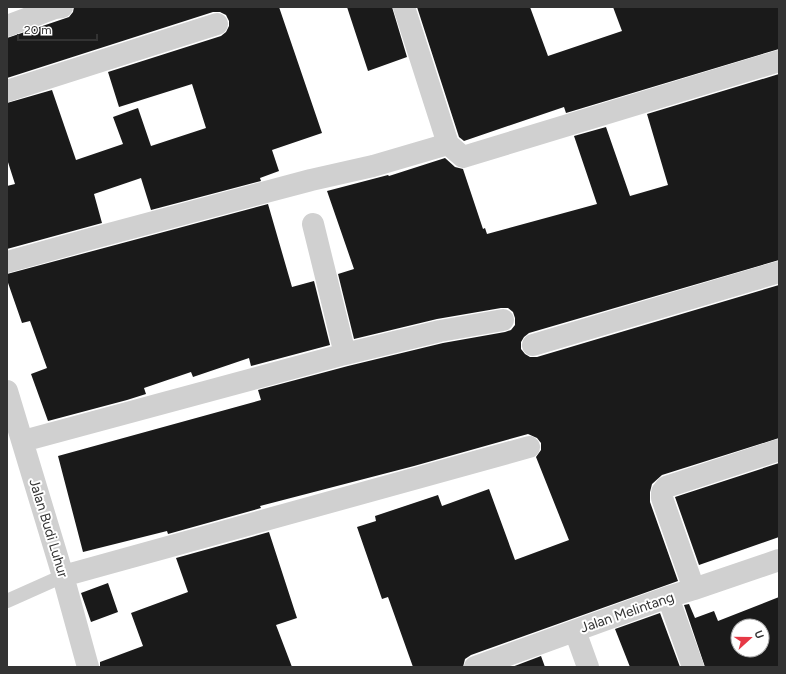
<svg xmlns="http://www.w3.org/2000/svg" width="786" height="674" font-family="Figtree,sans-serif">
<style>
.building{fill:#1a1a1a;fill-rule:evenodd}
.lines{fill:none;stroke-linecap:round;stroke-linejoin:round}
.service{stroke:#d0d0d0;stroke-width:14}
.minor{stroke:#d0d0d0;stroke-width:22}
.labels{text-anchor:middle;stroke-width:4;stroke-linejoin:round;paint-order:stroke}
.street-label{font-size:14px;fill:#333;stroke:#fff}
</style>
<rect width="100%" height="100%" fill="#fff"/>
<path class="building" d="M74 7H279L322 133 272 150 279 171 260 178 261 181 151 210 141 178 94 194 102 223 7 249V186L15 184 7 159V103L52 90 76 160 123 144 113 117 138 108 151 146 206 128 192 84 119 107 108 72 221 36 226 32 229 26V21L226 15 220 12H213L7 78V38L69 17 73 12Z
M347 7H392L407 57 368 71Z
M417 7H530L548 56 622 31 613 7H779V49L566 113 564 107 464 141 459 137Z
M779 74V260L529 333 524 337 521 342V349L525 354 530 357H537L779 285V438L662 475 652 484 650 492V502L678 581 471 655 465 659 463 667H413L388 597 382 599 357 527 376 521 375 516 438 495 442 506 489 489 515 560 569 540 536 457 541 450V443L537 438 528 434 414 466 260 506 261 508 168 534 167 531 83 552 58 456 261 400 258 390 348 366 443 343 505 332 511 330 515 325V318L513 312 508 308H501L437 319 354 339 338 274 354 269 327 191 388 175 389 176 445 158 455 167 463 169 483 229 485 228 487 234 597 204 574 136 606 127 630 196 668 185 647 114Z
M268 204 292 287 314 281 330 345 251 366 249 358 193 377 191 372 144 388 146 394 127 400 48 421 31 374 47 368 30 321 22 323 7 280V274Z
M779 463V537L699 565 675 497Z
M269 532 297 618 276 625 292 667H100V662L143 646 131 613 188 592 176 558Z
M108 583 118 612 91 622 81 593Z
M779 597V667H705L684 605 689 604 695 618 714 611 718 621ZM738 626H762V650H738Z
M660 613 680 667H630L615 629Z
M541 656 545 667H512Z"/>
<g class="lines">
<path class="service" d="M7 601 63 576"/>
<path class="minor" d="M404 7 448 144 463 157 779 61
M7 26 55 8 62 7
M7 91 217 24
M313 224 345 354 440 331 503 320
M7 262 90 239 311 180 373 166 448 144
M533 345 779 272
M7 391 63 576 88 667
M23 441 345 354
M63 576 529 447
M694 589 662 498V492L666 487 779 450
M668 597 693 667
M575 631 588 667
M475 667 668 597 694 589 779 560"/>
</g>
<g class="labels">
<g class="street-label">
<text transform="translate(49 528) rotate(73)" y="5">Jalan Budi Luhur</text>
<text transform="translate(627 612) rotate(-19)" y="5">Jalan Melintang</text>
</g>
</g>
<rect width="786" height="674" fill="none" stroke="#333333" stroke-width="16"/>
<g transform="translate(750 638) rotate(69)"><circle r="19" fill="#ffffff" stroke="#adadad"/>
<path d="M0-3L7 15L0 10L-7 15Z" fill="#e63946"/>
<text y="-6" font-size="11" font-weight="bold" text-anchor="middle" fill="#333333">U</text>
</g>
<path d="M18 34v6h79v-6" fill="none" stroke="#333333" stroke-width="2"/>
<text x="24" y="34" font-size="12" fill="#333333" stroke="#ffffff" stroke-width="3" paint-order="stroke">20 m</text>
</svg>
